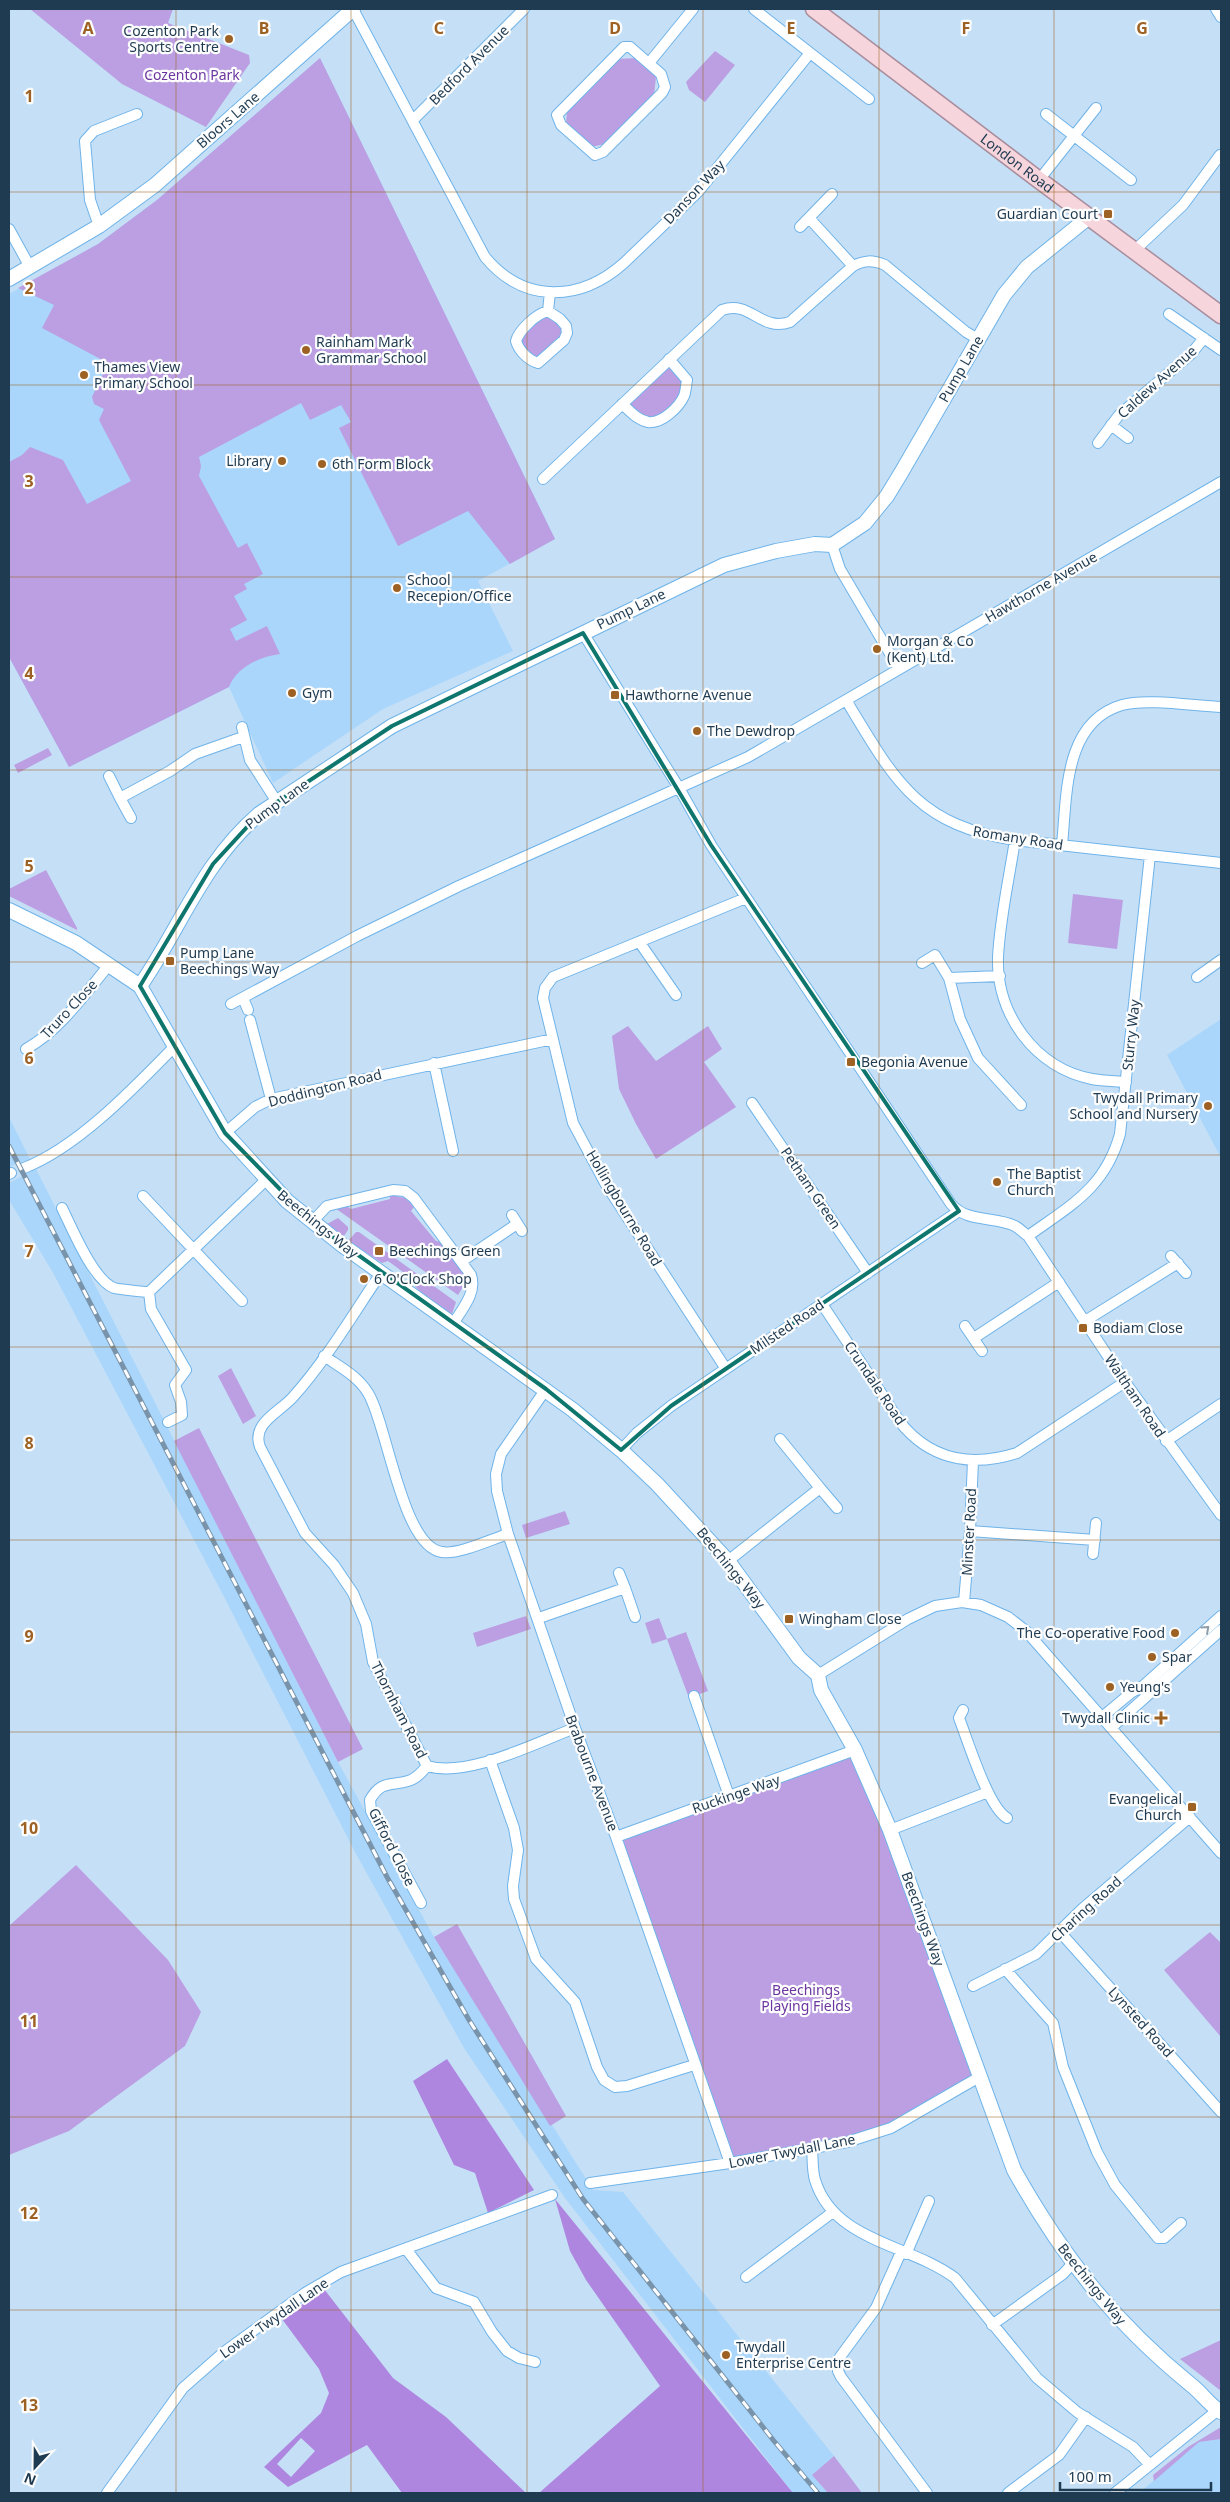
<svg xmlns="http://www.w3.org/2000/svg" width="1230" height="2502" font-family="'Noto Sans',sans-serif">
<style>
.built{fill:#aad6fb}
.green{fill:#bb9fe2}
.forest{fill:#ae86e0;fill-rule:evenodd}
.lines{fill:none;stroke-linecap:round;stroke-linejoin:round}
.minor-casing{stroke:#6fb3e9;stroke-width:12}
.tertiary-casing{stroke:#6fb3e9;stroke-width:16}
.primary-casing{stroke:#a88d9d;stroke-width:19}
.minor{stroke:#fff;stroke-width:10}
.tertiary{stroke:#fff;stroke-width:14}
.primary{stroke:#f7d5dd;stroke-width:16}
.rail-casing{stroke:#7994aa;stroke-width:5}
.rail{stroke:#fdfdfd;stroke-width:3;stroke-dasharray:9;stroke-linecap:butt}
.oneway{stroke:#8f9da8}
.marked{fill:none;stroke:#0f766e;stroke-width:4;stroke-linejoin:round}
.grid{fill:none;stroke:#9d6223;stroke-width:1;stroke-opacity:0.55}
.poi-dot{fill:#9d6223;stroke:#fdfdfd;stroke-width:2}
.labels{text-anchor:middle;stroke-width:4.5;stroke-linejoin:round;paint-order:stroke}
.poi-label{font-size:14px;fill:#1f3b51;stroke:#fdfdfd;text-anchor:start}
.street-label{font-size:14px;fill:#1f3b51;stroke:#fdfdfd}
.park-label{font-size:14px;fill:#6b36a0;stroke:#fdfdfd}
.grid-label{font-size:16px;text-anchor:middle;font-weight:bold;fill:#9d6223;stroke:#fdfdfd;stroke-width:4.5;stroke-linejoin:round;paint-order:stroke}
</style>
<rect width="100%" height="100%" fill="#c5e0f6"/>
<path class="built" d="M320 58 555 539 478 581 513 651 383 709 273 783 229 687 69 767 9 657V294L98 244 157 200Z
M1221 1019V1158L1167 1055Z
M9 1117 30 1159 9 1167Z
M36 1169 338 1762 434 1937 593 2190 623 2192 834 2456 812 2475 828 2493H793L565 2198 464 2048 356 1854 221 1591 52 1271 9 1200V1183Z
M1221 2439V2493H1139L1199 2442Z"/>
<path class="green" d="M30 9H173L168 23 249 55 250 63 206 127 122 84Z
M715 51 735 65 705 102 689 90 686 82Z
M320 58 555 539 510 564 468 511 398 546 339 428 351 422 341 405 310 420 301 403 199 457 201 466 199 476 238 548 247 543 263 574 244 584 247 589 234 596 247 620 230 629 236 641 267 626 280 654C259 657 237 667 229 687L69 767 9 657V462L22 455 30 447 63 460 87 504 131 481 99 420 104 409 94 404 92 397 108 363 42 328 54 305 18 288 98 244 157 200Z
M636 58 656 77 654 96 605 144 591 147 566 124 567 111 617 59Z
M543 315C551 317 557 323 563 330V335L539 359 521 347 519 338Z
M669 359 687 380 676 407 648 422 622 404Z
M48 748 52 755 18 773 14 765Z
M46 870 77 928V930L9 896V889Z
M1073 894 1123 900 1117 949 1068 943Z
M628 1026 656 1061 708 1026 722 1049 704 1062 736 1107 656 1159 636 1124 619 1089 612 1036Z
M390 1195 406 1198 414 1207 411 1211 436 1241 442 1242 465 1276 466 1282 458 1295 335 1208 345 1205 351 1209 390 1199Z
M338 1218 348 1227V1230L342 1239 327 1224Z
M356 1232H359L456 1302 451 1317 427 1299 415 1286 418 1283 388 1261 382 1263 348 1241Z
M231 1368 256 1416 243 1424 218 1376Z
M199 1428 363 1749 338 1762 174 1441Z
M565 1511 570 1524 526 1538 522 1525Z
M526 1616 531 1629 477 1647 473 1633Z
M659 1618 667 1639 686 1632 708 1691 689 1698 667 1639 652 1644 645 1623Z
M855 1750 981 2076 891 2128 730 2163 616 1837Z
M76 1865 168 1960 201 2012 185 2046 69 2131 9 2155V1926Z
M457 1924 566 2116 550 2126 434 1937Z
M1210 1932 1221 1943V2037L1164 1970Z
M1221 2340V2391L1180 2359Z
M1221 2427V2439L1199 2442 1154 2481 1153 2475 1188 2447Z
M834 2456 862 2493H828L812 2475Z"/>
<path class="forest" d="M447 2059 534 2190 488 2213 475 2173 454 2165 413 2081Z
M555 2199 793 2493H539L660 2386 586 2280 570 2251Z
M324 2289 393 2378 446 2417 526 2493H402L367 2445 288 2487 264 2467 321 2413 329 2393 319 2369 282 2319ZM301 2438 315 2451 291 2477 277 2464Z"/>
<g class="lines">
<defs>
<path id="minor" d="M353 9 485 257C524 304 580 302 624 263L698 192 810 53
M754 9 869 99
M1216 9 1221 17
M624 47H630L661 74 665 87 662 93 603 152 595 155 561 125 557 115Z
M649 63 693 9
M1046 114 1131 180
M413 120 524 9
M1039 180 1096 108
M809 218 853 266
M99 226 90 200 85 141 94 131 137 114
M800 227 832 194
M9 229 30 267
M1134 251 1183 205 1220 155
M548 311C536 314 519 330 516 341 519 351 528 360 538 363L564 340 567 333 566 326 560 319 548 311 550 292
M1169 314 1221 350
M622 404C630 411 637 420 648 422 662 424 679 407 684 396 686 391 686 385 687 380L669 359
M1111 425 1128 438
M1098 443 1119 415 1191 354 1204 338
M543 479 722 310C751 300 760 332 790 322L853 266C865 260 872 260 885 265L966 332 978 339
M832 545 840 569 899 669
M583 633 679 788 711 845 951 1204C967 1223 995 1216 1015 1226 1020 1229 1024 1233 1028 1236L1125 1382 1221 1515
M846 700C894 779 916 825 1015 840L1221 863
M242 727 250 760 277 802
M109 776 120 798
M131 818 120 798 170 771 195 754 243 737
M1015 840C1009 879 1000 918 998 957 996 1014 1035 1068 1092 1079 1103 1081 1115 1081 1126 1082
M1062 845C1067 797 1063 722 1122 705 1146 698 1195 706 1221 707
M640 943 676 995
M922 963 935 955 949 978
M1000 976 949 978 960 1019 978 1058 1021 1105
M1197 977 1221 960
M243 998 248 1010
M231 1004 357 936 459 886 748 757 1221 482
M250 1020 271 1099
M26 1049C60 1030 84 995 109 965
M434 1063 453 1151
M752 1103 868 1273
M225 1133 255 1107 271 1099 553 1039
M24 1168C78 1147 134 1088 175 1046
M9 1174 11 1173
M143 1196 242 1301
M62 1208C72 1228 93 1280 114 1288 118 1289 143 1292 149 1292
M512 1215 522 1231
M312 1222 327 1206 393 1190 405 1191 414 1198 471 1275C477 1293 462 1309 453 1324
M1028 1236C1071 1205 1105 1188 1120 1134L1150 855
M1171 1256 1186 1273
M462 1261 517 1224
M381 1273C353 1314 327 1359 293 1397 280 1412 251 1423 260 1447L305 1533 334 1565 353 1593 366 1624 373 1662 427 1766C468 1778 535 1743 575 1728
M149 1292 266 1180
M149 1292 151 1309 186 1370 175 1385 181 1402 182 1415 168 1422
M822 1304C840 1331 857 1357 875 1384 885 1398 894 1415 905 1428 936 1462 976 1466 1017 1453L1125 1382
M1085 1321 1178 1263
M965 1326 982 1351
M974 1338 1059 1282
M324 1356C340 1367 358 1376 368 1393 387 1423 402 1547 442 1552 458 1555 492 1539 508 1534
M726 1369 605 1183 573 1123 543 998 545 988 553 977 746 898
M546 1389 501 1454 496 1474 497 1491 508 1534 575 1728 616 1837 730 2163
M1166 1441 1221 1404
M621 1450 637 1433 671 1406 959 1211
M820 1488 837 1508
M970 1531 1095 1540
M1093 1554 1096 1523
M728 1561 820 1488 780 1439
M619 1573 625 1588
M964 1602 970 1531 973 1461
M539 1618 625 1588 635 1617
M818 1675 908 1619 935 1606 962 1602 981 1605 1008 1617 1026 1631 1221 1853
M694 1696 729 1796
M963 1710 959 1718C968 1741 988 1807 1007 1818
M1102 1717 1132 1692 1143 1686 1221 1616
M1112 1727 1221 1630
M490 1760 514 1828 518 1850 513 1886 514 1899 536 1959 575 2002 597 2067 604 2080 615 2087 627 2086 694 2065
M890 1830 988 1792
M616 1837 855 1750
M421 1903 371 1811 370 1800C381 1780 391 1786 408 1781 416 1779 422 1772 427 1766
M1060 1932 1221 2112
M1005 1969 1053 2023 1063 2067 1097 2152 1115 2185 1158 2238H1164L1181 2223
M973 1986 1036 1954 1082 1909 1190 1817
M812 2149C813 2159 812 2170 815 2180 834 2242 910 2244 955 2278L1037 2378 1077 2412 1133 2447 1150 2465
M590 2183 730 2163 847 2142 891 2128 981 2076
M406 2249 436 2288 474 2302 492 2332 507 2351 519 2358 535 2362
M901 2252 876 2308 840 2357 838 2371 841 2377 927 2493
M906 2254 929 2201
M746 2277 833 2212
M992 2325 1063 2274 1073 2263
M107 2493 183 2388 224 2352 305 2293 341 2272 552 2195
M1008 2493 1059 2455 1086 2417
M1115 2493 1218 2410"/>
<path id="tertiary" d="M9 279 99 226 155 185 353 9
M9 910 76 943 140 986 225 1133 287 1201 342 1245 573 1410 621 1450 657 1484 728 1561 799 1658 818 1675 821 1690 855 1750 890 1830 1014 2170C1062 2256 1114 2322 1190 2384 1201 2392 1210 2406 1221 2412
M140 986C181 927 202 863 259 814L392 726 724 565 776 551 815 544 832 545 865 523 887 496 901 473 1004 295 1027 267 1089 217"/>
<g id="primary">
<path id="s1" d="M814 9 1039 180 1221 315"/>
</g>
</defs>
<use href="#minor" class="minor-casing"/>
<use href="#tertiary" class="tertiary-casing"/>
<use href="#primary" class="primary-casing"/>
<use href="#minor" class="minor"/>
<use href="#tertiary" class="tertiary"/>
<use href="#primary" class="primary"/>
<defs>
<path id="rail" d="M9 1146 387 1877 469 2020 583 2199 774 2441 818 2493"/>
</defs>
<use href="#rail" class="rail-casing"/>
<use href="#rail" class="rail"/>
</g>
<defs><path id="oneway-chevron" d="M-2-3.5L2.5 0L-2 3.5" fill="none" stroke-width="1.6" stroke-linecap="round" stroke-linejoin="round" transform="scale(1.25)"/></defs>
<use class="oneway" href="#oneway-chevron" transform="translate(1206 1629) rotate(-42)"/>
<path class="marked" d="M583 633 711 845 959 1211 671 1406 621 1450 546 1389 312 1222 225 1133 140 986 213 864 259 814 392 726Z"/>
<path class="grid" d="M176 9V2493M351 9V2493M527 9V2493M703 9V2493M879 9V2493M1054 9V2493M9 192H1221M9 385H1221M9 577H1221M9 770H1221M9 962H1221M9 1155H1221M9 1347H1221M9 1540H1221M9 1732H1221M9 1925H1221M9 2117H1221M9 2310H1221"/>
<g class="poi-dot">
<circle cx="229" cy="39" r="5"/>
<rect x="1103" y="209" width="10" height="10" rx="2.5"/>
<circle cx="306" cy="350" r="5"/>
<circle cx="84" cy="375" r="5"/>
<circle cx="282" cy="461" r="5"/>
<circle cx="322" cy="464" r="5"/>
<circle cx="397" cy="588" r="5"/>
<circle cx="877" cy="649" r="5"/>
<circle cx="292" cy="693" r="5"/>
<rect x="610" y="690" width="10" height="10" rx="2.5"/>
<circle cx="697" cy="731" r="5"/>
<rect x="165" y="956" width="10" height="10" rx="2.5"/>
<rect x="846" y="1057" width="10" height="10" rx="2.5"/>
<circle cx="1208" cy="1106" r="5"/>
<circle cx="997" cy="1182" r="5"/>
<rect x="374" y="1246" width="10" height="10" rx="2.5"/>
<circle cx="364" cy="1279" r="5"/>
<rect x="1078" y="1323" width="10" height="10" rx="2.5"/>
<rect x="784" y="1614" width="10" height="10" rx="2.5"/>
<circle cx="1175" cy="1633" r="5"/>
<circle cx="1152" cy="1657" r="5"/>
<circle cx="1110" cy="1687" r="5"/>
<path d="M1158.5 1710.5h5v5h5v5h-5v5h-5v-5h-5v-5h5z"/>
<rect x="1187" y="1802" width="10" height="10" rx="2.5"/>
<circle cx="726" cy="2355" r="5"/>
</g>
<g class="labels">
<g class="poi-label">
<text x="219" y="36" text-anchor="end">Cozenton Park<tspan x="219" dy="16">Sports Centre</tspan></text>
<text x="1098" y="219" text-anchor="end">Guardian Court</text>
<text x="316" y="347">Rainham Mark<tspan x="316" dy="16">Grammar School</tspan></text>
<text x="94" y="372">Thames View<tspan x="94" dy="16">Primary School</tspan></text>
<text x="272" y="466" text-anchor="end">Library</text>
<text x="332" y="469">6th Form Block</text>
<text x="407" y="585">School<tspan x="407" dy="16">Recepion/Office</tspan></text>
<text x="887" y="646">Morgan &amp; Co<tspan x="887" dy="16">(Kent) Ltd.</tspan></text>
<text x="302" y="698">Gym</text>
<text x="625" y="700">Hawthorne Avenue</text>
<text x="707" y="736">The Dewdrop</text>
<text x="180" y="958">Pump Lane<tspan x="180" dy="16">Beechings Way</tspan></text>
<text x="861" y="1067">Begonia Avenue</text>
<text x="1198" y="1103" text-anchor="end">Twydall Primary<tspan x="1198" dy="16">School and Nursery</tspan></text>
<text x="1007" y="1179">The Baptist<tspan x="1007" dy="16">Church</tspan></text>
<text x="389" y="1256">Beechings Green</text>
<text x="374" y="1284">6 O'Clock Shop</text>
<text x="1093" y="1333">Bodiam Close</text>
<text x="799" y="1624">Wingham Close</text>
<text x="1165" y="1638" text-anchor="end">The Co-operative Food</text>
<text x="1162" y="1662">Spar</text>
<text x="1120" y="1692">Yeung's</text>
<text x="1150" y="1723" text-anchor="end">Twydall Clinic</text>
<text x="1182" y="1804" text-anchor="end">Evangelical<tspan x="1182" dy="16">Church</tspan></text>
<text x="736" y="2352">Twydall<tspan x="736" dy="16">Enterprise Centre</tspan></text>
</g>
<g class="street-label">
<text transform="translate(469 65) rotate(-45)" y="5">Bedford Avenue</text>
<text transform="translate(228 120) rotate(-41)" y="5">Bloors Lane</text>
<text dy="5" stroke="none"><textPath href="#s1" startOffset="255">London Road</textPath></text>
<text transform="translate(694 192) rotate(-47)" y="5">Danson Way</text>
<text transform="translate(961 369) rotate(-60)" y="5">Pump Lane</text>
<text transform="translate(1157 382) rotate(-42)" y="5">Caldew Avenue</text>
<text transform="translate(1041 587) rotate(-30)" y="5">Hawthorne Avenue</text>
<text transform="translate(631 609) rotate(-26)" y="5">Pump Lane</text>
<text transform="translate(277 804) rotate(-36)" y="5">Pump Lane</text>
<text transform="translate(1018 838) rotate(9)" y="5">Romany Road</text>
<text transform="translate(69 1009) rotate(-47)" y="5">Truro Close</text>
<text transform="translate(1131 1035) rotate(-84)" y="5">Sturry Way</text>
<text transform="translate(325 1088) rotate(-14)" y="5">Doddington Road</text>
<text transform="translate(811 1188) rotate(56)" y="5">Petham Green</text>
<text transform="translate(624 1208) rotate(59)" y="5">Hollingbourne Road</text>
<text transform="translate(318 1224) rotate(39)" y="5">Beechings Way</text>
<text transform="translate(787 1327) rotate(-34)" y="5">Milsted Road</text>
<text transform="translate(875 1383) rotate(56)" y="5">Crundale Road</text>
<text transform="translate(1135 1396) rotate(56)" y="5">Waltham Road</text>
<text transform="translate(969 1532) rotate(-87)" y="5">Minster Road</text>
<text transform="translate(731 1568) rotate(51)" y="5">Beechings Way</text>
<text transform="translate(399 1710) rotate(63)" y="5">Thornham Road</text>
<text transform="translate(592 1773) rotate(69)" y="5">Brabourne Avenue</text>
<text transform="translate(736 1794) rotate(-19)" y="5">Ruckinge Way</text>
<text transform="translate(392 1847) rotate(63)" y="5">Gifford Close</text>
<text transform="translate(1086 1909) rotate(-42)" y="5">Charing Road</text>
<text transform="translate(923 1919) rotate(70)" y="5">Beechings Way</text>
<text transform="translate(1141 2022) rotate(48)" y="5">Lynsted Road</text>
<text transform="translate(792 2151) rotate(-11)" y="5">Lower Twydall Lane</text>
<text transform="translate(1092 2284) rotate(51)" y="5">Beechings Way</text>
<text transform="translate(274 2318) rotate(-35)" y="5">Lower Twydall Lane</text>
</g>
<g class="park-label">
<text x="192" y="80">Cozenton Park</text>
<text x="806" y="1995">Beechings<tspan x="806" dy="16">Playing Fields</tspan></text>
</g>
</g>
<g class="grid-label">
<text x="88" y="34">A</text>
<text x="264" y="34">B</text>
<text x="439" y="34">C</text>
<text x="615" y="34">D</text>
<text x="791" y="34">E</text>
<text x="966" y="34">F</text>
<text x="1142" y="34">G</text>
<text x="29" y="102">1</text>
<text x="29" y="294">2</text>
<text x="29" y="487">3</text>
<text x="29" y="679">4</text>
<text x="29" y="872">5</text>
<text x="29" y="1064">6</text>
<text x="29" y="1257">7</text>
<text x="29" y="1449">8</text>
<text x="29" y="1642">9</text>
<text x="29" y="1834">10</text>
<text x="29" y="2027">11</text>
<text x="29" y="2219">12</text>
<text x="29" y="2411">13</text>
</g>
<rect width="1230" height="2502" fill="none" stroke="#1f3b51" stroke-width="20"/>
<g transform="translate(35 2467) rotate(202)" stroke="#fdfdfd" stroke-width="4" paint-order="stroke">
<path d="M0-4L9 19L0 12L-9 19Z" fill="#1f3b51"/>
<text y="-8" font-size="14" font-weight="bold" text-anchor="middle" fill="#1f3b51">N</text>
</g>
<path d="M1060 2482v8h151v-8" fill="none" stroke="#1f3b51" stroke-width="2.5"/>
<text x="1068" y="2482" font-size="15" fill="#1f3b51" stroke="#fdfdfd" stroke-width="4" paint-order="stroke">100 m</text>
</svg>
